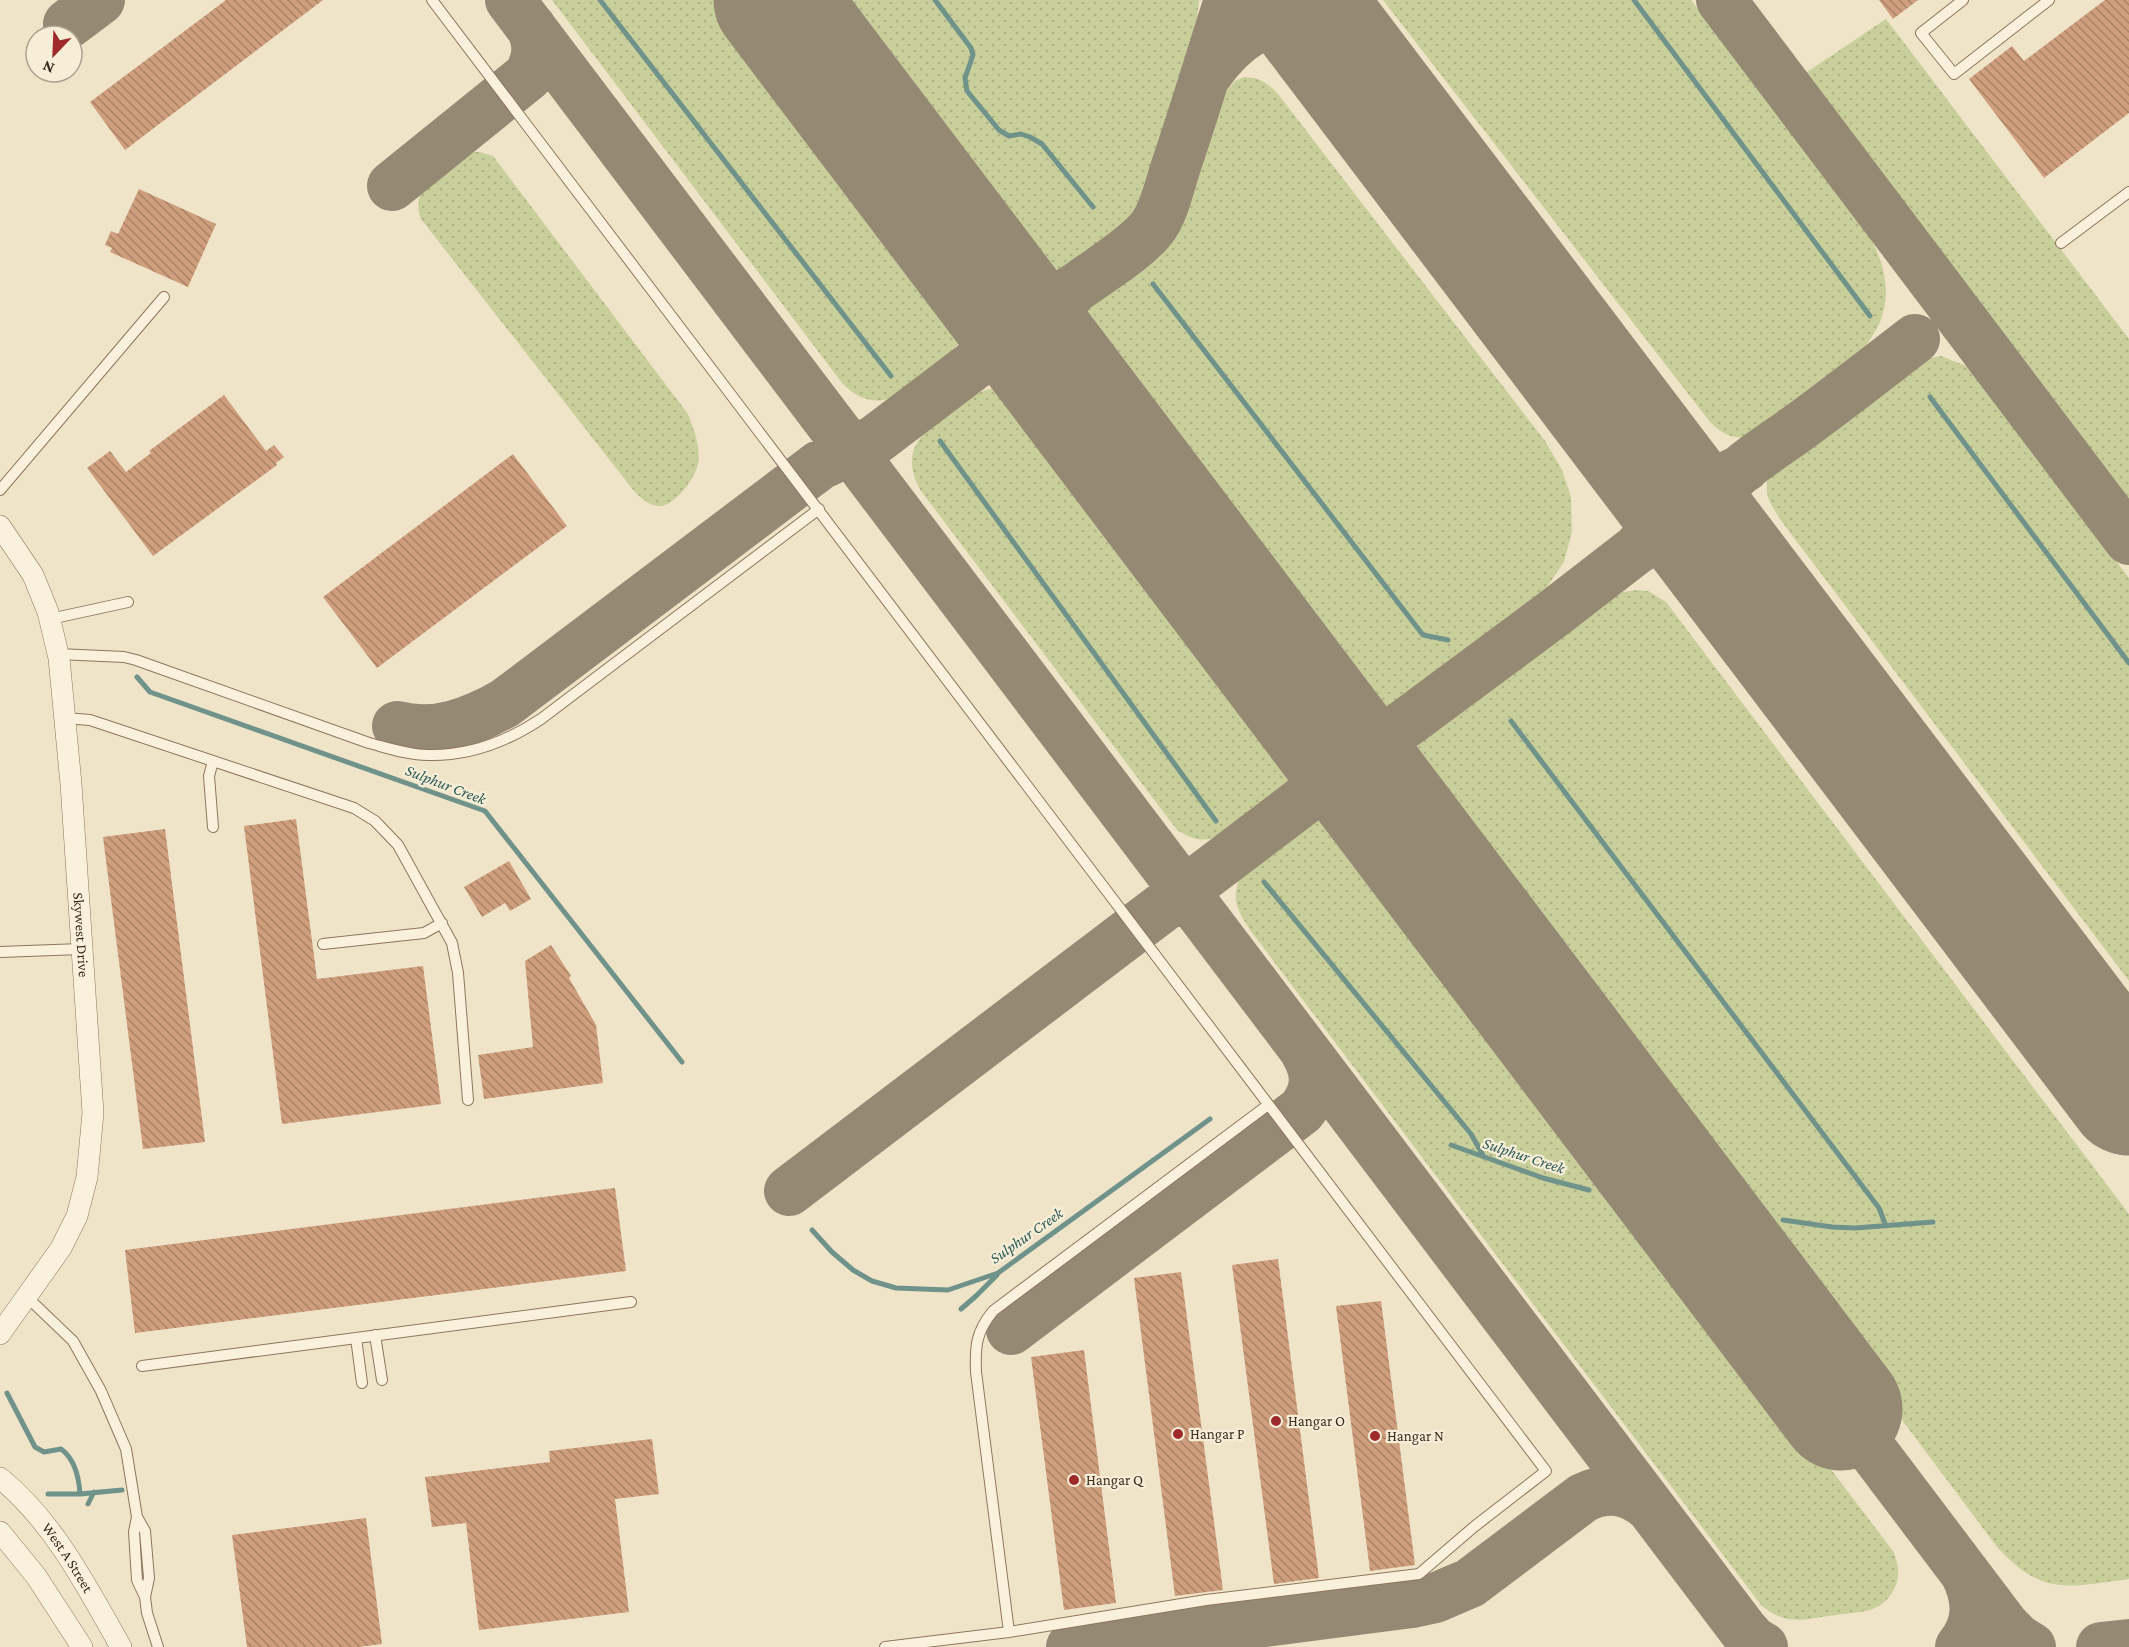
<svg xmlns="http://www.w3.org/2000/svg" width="2129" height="1647" font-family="'Crimson Pro',serif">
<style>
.grass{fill:url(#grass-dots)}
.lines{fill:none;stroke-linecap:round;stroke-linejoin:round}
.stream{stroke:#6f938a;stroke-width:5}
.taxiway{stroke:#968974;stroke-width:50}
.runway{stroke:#968974;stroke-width:123}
.building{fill:url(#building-back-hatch)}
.service-casing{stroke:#8d765c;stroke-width:12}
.minor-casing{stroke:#8d765c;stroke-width:22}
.service{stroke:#faf1dc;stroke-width:10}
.minor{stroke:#faf1dc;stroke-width:21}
.poi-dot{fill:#9e2a2b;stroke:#f7eed8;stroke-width:2}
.labels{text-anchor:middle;stroke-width:4.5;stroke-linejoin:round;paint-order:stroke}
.street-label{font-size:15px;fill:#3d2e20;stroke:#f7eed8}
.poi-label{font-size:15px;fill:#3d2e20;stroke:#f7eed8;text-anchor:start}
.water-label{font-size:16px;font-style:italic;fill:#2f5d5a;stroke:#f7eed8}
</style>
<defs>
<pattern id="grass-dots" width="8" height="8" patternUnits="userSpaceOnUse" patternTransform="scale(1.5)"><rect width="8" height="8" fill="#c9cf9b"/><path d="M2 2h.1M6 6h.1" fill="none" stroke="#aeb285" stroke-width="1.8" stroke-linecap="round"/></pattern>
<pattern id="building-back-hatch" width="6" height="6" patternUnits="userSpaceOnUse" patternTransform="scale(1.5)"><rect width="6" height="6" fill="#cf9f7d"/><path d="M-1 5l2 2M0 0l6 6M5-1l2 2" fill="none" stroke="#a98266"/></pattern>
</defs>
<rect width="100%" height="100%" fill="#f0e4c8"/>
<path class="grass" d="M552 0H718L951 313C956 322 961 329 959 340 954 359 908 388 891 398 871 405 856 397 842 383Z
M829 0H1199L1196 29 1188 63 1148 193 1140 211 1132 221 1067 268 1054 274 1032 266 1025 261Z
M1383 0H1691L1869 235C1895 283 1892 321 1853 360L1749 437C1732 439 1722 434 1710 422Z
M1886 19 2129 339V504L1804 74Z
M1244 77C1259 77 1268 83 1278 94L1545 441 1562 470 1571 497 1572 532 1564 562 1547 587 1534 600 1394 706C1380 712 1371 709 1359 698L1085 338 1082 332 1081 322 1089 305 1160 249 1171 235 1181 216 1221 98 1235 81Z
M466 152H480L493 156 688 414C694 430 701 447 698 464 695 479 673 508 658 506 648 505 641 498 634 491L421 219C408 187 444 169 466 152Z
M1941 356 1966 366 1982 384 2129 578V981L1782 522C1770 503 1761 493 1771 471L1921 359Z
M993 388 1010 390 1026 402 1292 753C1299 768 1295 777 1285 789L1222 835C1205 843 1193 840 1177 830L921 491C900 454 918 435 948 413 962 402 975 392 993 388Z
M1637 590 1648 591 1666 602 2129 1214V1579C2067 1587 2043 1597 1997 1547L1418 773C1410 756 1418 743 1430 731L1590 612 1623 592Z
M1329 815 1335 817 1893 1551C1899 1565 1901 1577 1893 1591 1881 1613 1859 1612 1836 1615 1806 1619 1786 1627 1761 1605L1250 930C1236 908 1231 899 1241 874L1316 816Z"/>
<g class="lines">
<path class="stream" d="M600 0 891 376
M935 0 971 48 973 55 965 78 967 91 999 130 1009 136 1021 134 1030 137 1042 144 1093 207
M1634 0 1870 316
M1153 284 1423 635 1448 640
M1930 397 2129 663
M940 441 1216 821
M137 677 150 692 485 811 682 1062
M1511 721 1879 1208 1886 1226
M1264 882 1471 1134 1484 1157
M1451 1145 1543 1178 1589 1190
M1783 1220 1832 1227 1855 1228 1933 1222
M812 1230 832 1252 853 1270 872 1281 896 1288 948 1290 998 1273 1210 1119
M961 1309 976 1296 997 1275
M7 1393 35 1447 44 1452 61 1449C75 1459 79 1478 80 1494
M48 1494H80L122 1490
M88 1504 94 1492"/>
<path class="taxiway" d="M510 0 1744 1631 1753 1641 1763 1647
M1721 0 2129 540
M68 24 100 0
M1207 75C1219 57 1235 41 1253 30 1298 2 1321 35 1347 67 1362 85 1377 103 1392 121
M392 186 528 76C538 59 539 45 531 27
M1072 291C1032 329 1053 362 1079 399 1091 415 1102 432 1114 449 1101 433 1088 418 1075 402 1046 367 1022 339 974 365 1012 325 992 294 966 257 953 239 941 221 928 203 948 228 983 280 1009 294 1037 309 1061 299 1084 282 1105 267 1137 247 1152 228 1164 212 1169 188 1175 169 1194 113 1211 56 1229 0
M1745 467C1708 489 1682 490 1651 457L1548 328 1654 477C1664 505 1657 528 1637 549 1667 531 1687 536 1715 557L1826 695 1723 550C1716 531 1711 507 1723 488 1735 469 1778 443 1798 428 1838 399 1876 369 1915 339
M397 726C435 736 472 722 505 703L820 465 875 440 974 365
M1401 727C1356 753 1327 722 1299 689 1286 673 1273 657 1260 641 1271 657 1282 672 1293 687 1320 725 1342 760 1304 800 1363 762 1408 840 1439 879 1411 838 1351 776 1398 729L1553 614 1637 549
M789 1191 1304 800
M1011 1330 1301 1111C1318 1091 1317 1071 1304 1050
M1841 1409 2005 1626 2018 1639 2031 1647
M1071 1647 1412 1603 1435 1598 1470 1583 1583 1498C1608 1485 1631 1490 1651 1508
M1960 1647C1979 1624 1978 1599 1965 1573
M2101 1647 2129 1644"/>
<path class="runway" d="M775 0 1841 1409
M1300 0 2129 1094"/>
</g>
<path class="building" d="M226 0H323L125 150 90 102Z
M1879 0H1918L1893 19Z
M2105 0H2129V113L2044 178 1969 79 2012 46 2024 61Z
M139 189 216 224 188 287 110 252 112 248 105 245 111 231 118 234Z
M224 395 266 451 274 445 284 457 276 463 277 465 153 556 87 468 110 451 126 472 151 453 149 451Z
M513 454 567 526 377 668 323 597Z
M296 819 317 979 423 966 441 1104 282 1124 244 826Z
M165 829 205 1142 143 1149 103 837Z
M509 861 531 899 510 911 505 903 482 917 464 887Z
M551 945 571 976 569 978 596 1025 603 1083 484 1099 478 1055 533 1047 525 961Z
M615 1188 626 1271 135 1333 125 1250Z
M1278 1259 1319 1578 1274 1584 1232 1265Z
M1181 1272 1223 1590 1175 1596 1134 1278Z
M1381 1301 1415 1565 1370 1571 1336 1306Z
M1084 1350 1116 1603 1064 1610 1031 1357Z
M652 1439 659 1494 615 1499 629 1612 479 1630 466 1523 432 1527 425 1477 550 1462 549 1451Z
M366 1518 382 1644 359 1647H247L232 1535Z"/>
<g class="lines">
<defs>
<path id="service" d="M432 0 1546 1471 1475 1526 1419 1574 1206 1600 1009 1632
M1963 0 1921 33 1954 74 2049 0
M2061 243 2129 192
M0 490 164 297
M50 619 128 602
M58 654 124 657 136 660 369 743C388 748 408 755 428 755 469 756 508 741 541 719L819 509
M65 718 90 720 354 808 375 821 398 845 452 943 458 973 468 1100
M213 761 209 776 213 827
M323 944 424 933 442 923
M0 952 81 949
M27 1297 73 1341 101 1391 126 1449 137 1517 134 1532 137 1580 145 1597 149 1578 145 1531 137 1517
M375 1335 382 1380
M356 1338 362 1383
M142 1366 631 1302
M145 1597 147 1613 158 1647
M885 1647 1009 1632 976 1372C975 1346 976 1332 993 1311L1268 1105"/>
<g id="minor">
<path id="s1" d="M0 526 33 575 48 612 59 658 71 784 93 1113 87 1177 77 1216 61 1248 0 1334"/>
<path id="s2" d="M0 1478C54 1522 87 1587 121 1647"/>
<path d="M0 1532 36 1576 82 1647"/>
</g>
</defs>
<use href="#service" class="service-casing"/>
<use href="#minor" class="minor-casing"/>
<use href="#service" class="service"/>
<use href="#minor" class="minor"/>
</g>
<g class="poi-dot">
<circle cx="1276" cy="1421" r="6"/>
<circle cx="1178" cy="1434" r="6"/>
<circle cx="1375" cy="1436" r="6"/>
<circle cx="1074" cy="1480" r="6"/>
</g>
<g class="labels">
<g class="street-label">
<text dy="5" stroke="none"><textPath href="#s1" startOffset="424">Skywest Drive</textPath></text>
<text dy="5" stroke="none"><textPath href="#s2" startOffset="105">West A Street</textPath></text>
</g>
<g class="poi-label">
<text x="1288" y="1426">Hangar O</text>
<text x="1190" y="1439">Hangar P</text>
<text x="1387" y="1441">Hangar N</text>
<text x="1086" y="1485">Hangar Q</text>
</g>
<g class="water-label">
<text transform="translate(446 784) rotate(21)" y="6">Sulphur Creek</text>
<text transform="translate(1524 1155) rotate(18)" y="6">Sulphur Creek</text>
<text transform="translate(1026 1235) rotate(-35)" y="6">Sulphur Creek</text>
</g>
</g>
<g transform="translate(54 54) rotate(203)"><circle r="28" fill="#f7eed8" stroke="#ada18e" stroke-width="1.5"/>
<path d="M0-4.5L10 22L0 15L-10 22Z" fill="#9e2a2b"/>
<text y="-9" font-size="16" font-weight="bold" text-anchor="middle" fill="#3d2e20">N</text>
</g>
</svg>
